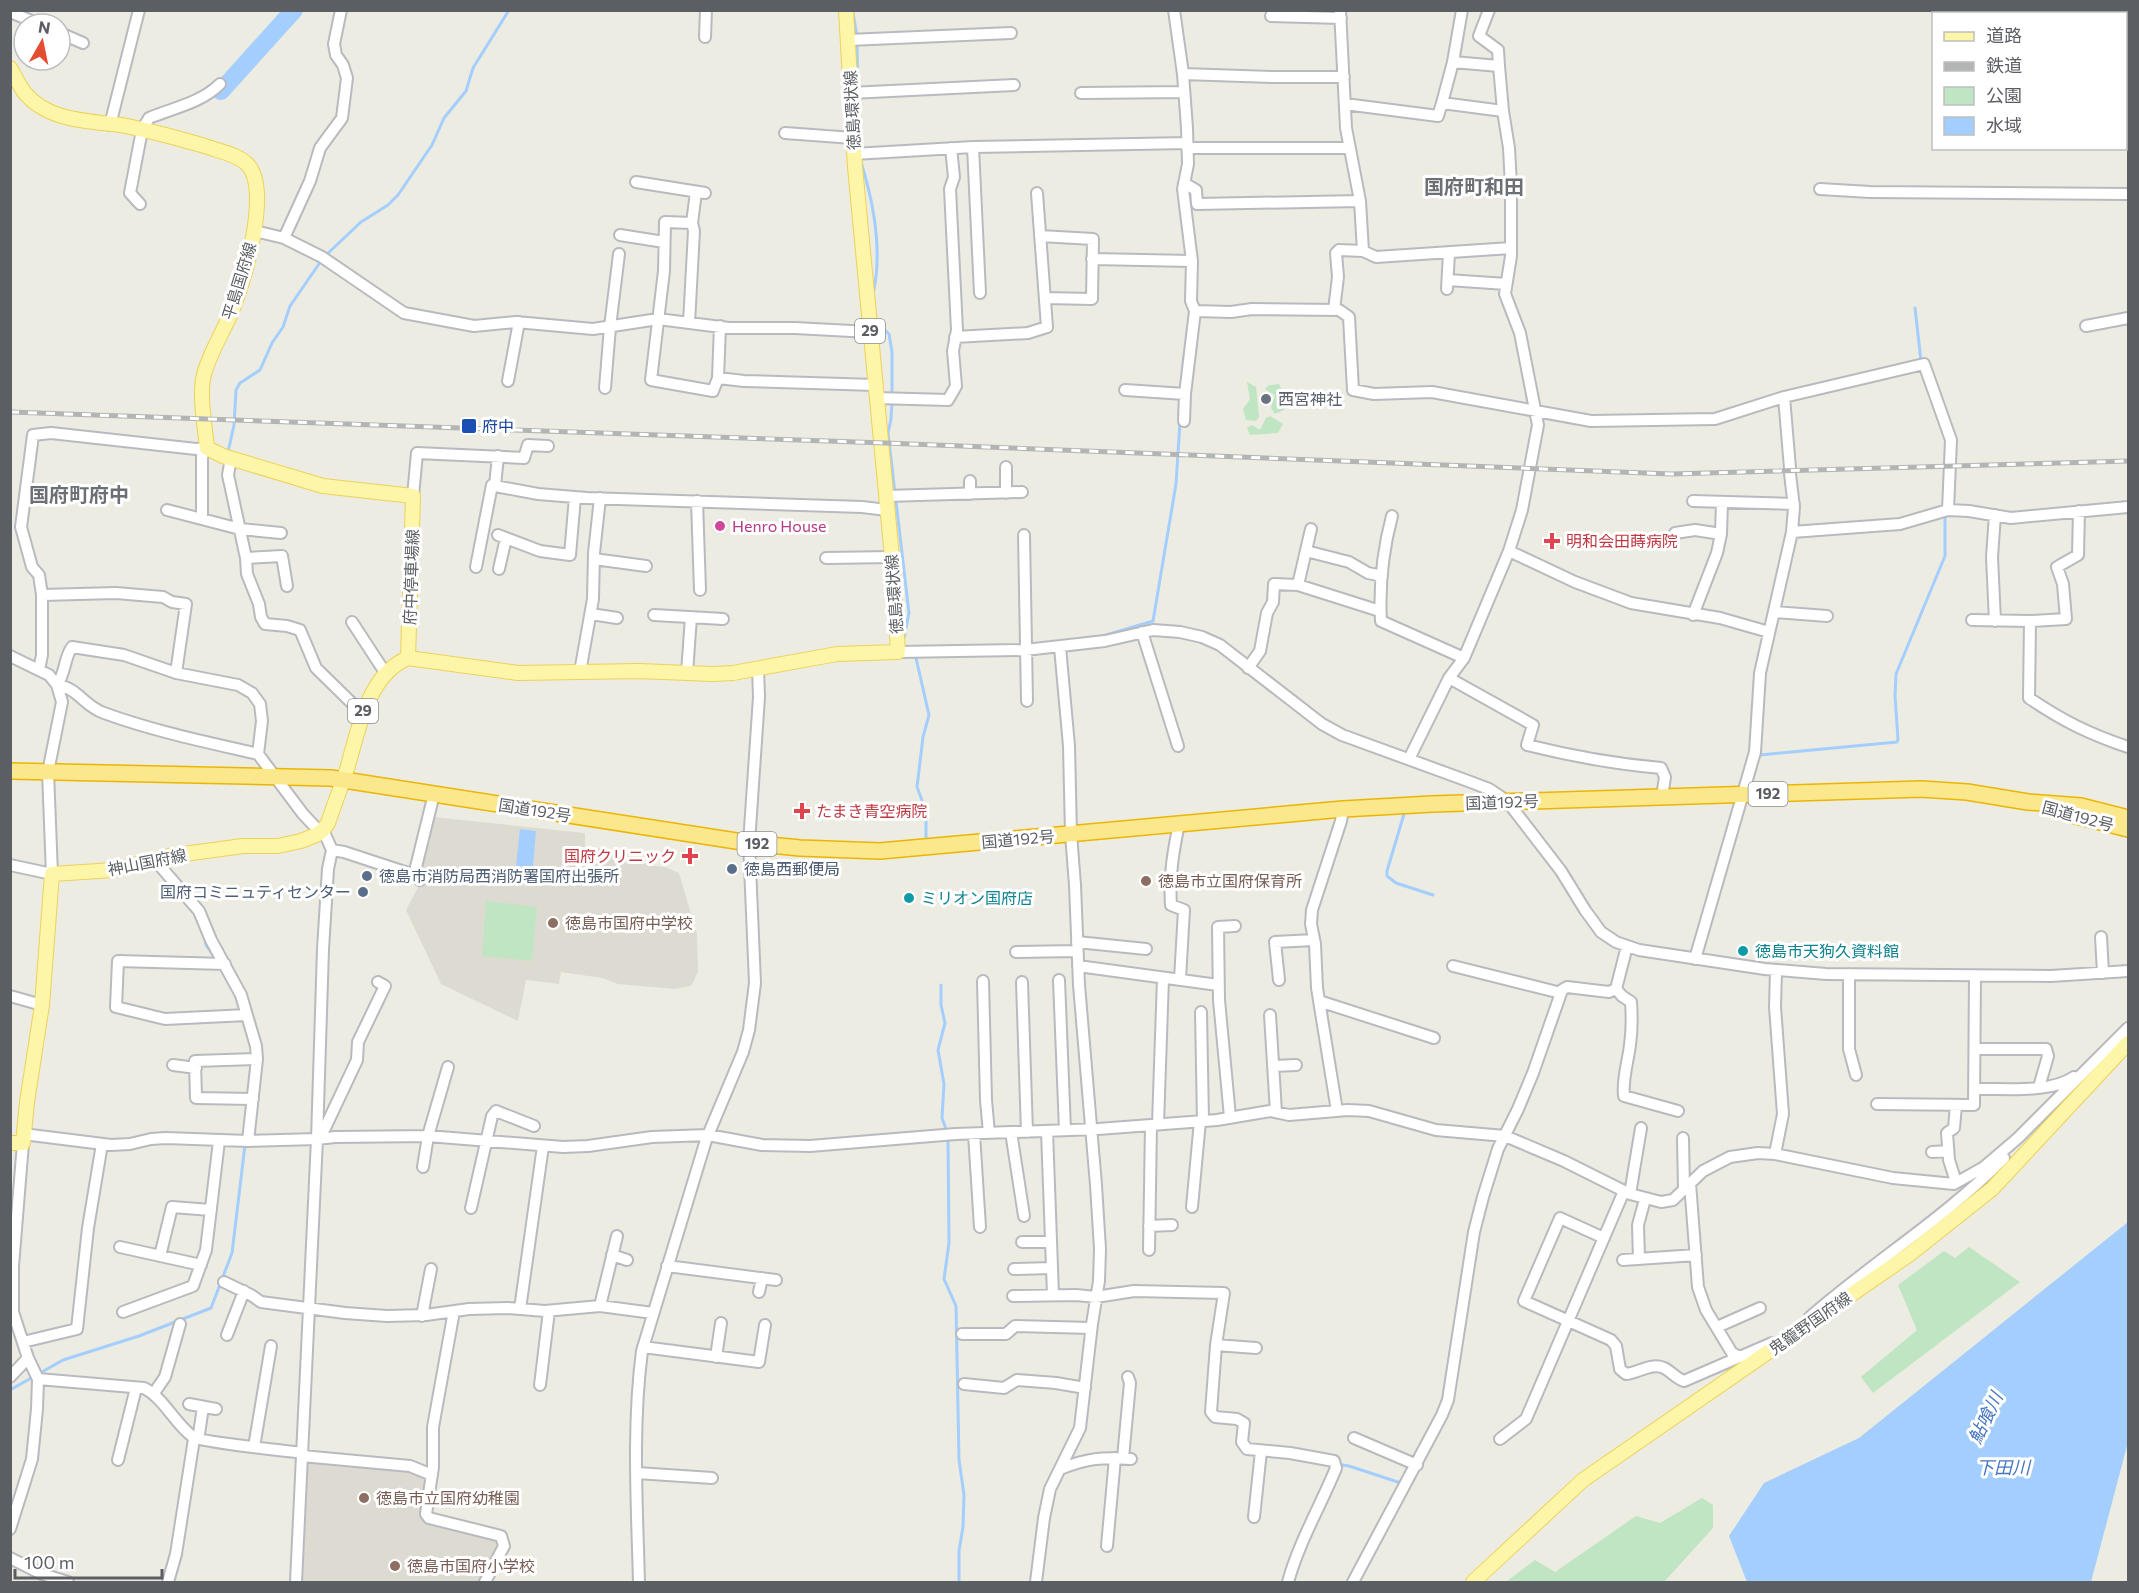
<svg xmlns="http://www.w3.org/2000/svg" width="2139" height="1593" font-family="Commissioner,'Noto Sans JP',sans-serif">
<style>
.education{fill:#dddbd1}
.green{fill:#bfe5c2}
.water{fill:#a3cefd}
.lines{fill:none;stroke-linecap:round;stroke-linejoin:round}
.stream{stroke:#a3cefd;stroke-width:3}
.river{stroke:#a3cefd;stroke-width:18}
.minor-casing{stroke:#b8babf;stroke-width:14}
.major-casing{stroke:#eed15a;stroke-width:16}
.highway-casing{stroke:#ebb505;stroke-width:18}
.minor{stroke:#fff;stroke-width:10}
.major{stroke:#fdf6a8;stroke-width:14}
.highway{stroke:#fbe78c;stroke-width:15}
.rail-casing{stroke:#b3b4b4;stroke-width:5}
.rail{stroke:#fff;stroke-width:3;stroke-dasharray:9;stroke-linecap:butt}
.worship-dot{fill:#6b7280;stroke:#fff;stroke-width:2}
.transit-dot{fill:#1a4fb4;stroke:#fff;stroke-width:2}
.hotel-dot{fill:#d1479c;stroke:#fff;stroke-width:2}
.health-dot{fill:#e0444e;stroke:#fff;stroke-width:2}
.service-dot{fill:#5c6f8a;stroke:#fff;stroke-width:2}
.education-dot{fill:#8d6e63;stroke:#fff;stroke-width:2}
.culture-dot{fill:#0f9aa8;stroke:#fff;stroke-width:2}
.labels{text-anchor:middle;stroke-width:6;stroke-linejoin:round;paint-order:stroke}
.shield{fill:#fff;stroke:#8c8e92;stroke-width:1.5}
.shield-label{font-size:15px;font-weight:bold;fill:#5b5e63}
.street-label{font-size:16px;fill:#5b5e63;stroke:#fff}
.worship-label{font-size:16px;fill:#5b616d;stroke:#fff;text-anchor:start}
.transit-label{font-size:16px;fill:#164399;stroke:#fff;text-anchor:start}
.hotel-label{font-size:16px;fill:#b23c85;stroke:#fff;text-anchor:start}
.health-label{font-size:16px;fill:#be3a42;stroke:#fff;text-anchor:start}
.service-label{font-size:16px;fill:#4e5e75;stroke:#fff;text-anchor:start}
.education-label{font-size:16px;fill:#785e54;stroke:#fff;text-anchor:start}
.culture-label{font-size:16px;fill:#0d838f;stroke:#fff;text-anchor:start}
.water-label{font-size:18px;font-style:italic;fill:#4677c0;stroke:#fff}
.quarter-label{font-size:20px;font-weight:bold;fill:#6c7075;stroke:#fff}
</style>
<rect width="100%" height="100%" fill="#edece2"/>
<path class="education" d="M433 817 585 833V846L645 856 646 865 665 867 679 873 697 934 698 971 693 983 690 986 675 989 618 984 602 978 561 972 559 984 526 980 518 1021 441 984 406 910 419 885Z
M313 1458 407 1469 421 1475 426 1482 422 1514 496 1538 497 1549 483 1582H300L306 1462Z"/>
<path class="green" d="M1247 382 1256 387 1259 417 1256 421 1246 420 1243 409 1250 399Z
M1279 384 1286 398 1284 410 1275 414 1271 408 1275 395 1265 389 1269 385Z
M1270 416 1283 424 1278 433 1250 435 1247 428 1252 425 1260 430 1266 418Z
M486 901 537 907 532 961 482 956Z
M1969 1247 2020 1282 1873 1393 1861 1377 1917 1330 1898 1285 1944 1251 1955 1258Z
M1702 1498 1713 1505V1528L1664 1582H1506L1535 1560 1555 1572 1636 1516 1660 1523Z"/>
<path class="water" d="M520 829 536 831 533 867 516 866Z
M2128 1222V1442L2091 1582H1747L1729 1536 1764 1483 1859 1438Z"/>
<g class="lines">
<path class="stream" d="M853 13 857 36
M857 42 858 90
M861 162C874 204 883 251 873 294
M325 256 361 222 388 205 398 195 432 145 444 118 466 91 473 68 509 10
M1915 308 1921 361
M875 321 889 334 892 352V395
M1183 364 1191 309
M892 402 891 419 888 433 909 613 904 638
M228 452 234 425 236 390 240 383 260 370 272 343 283 327 290 306 321 261
M1103 636 1153 621 1176 484 1180 422
M916 658 929 715 923 737 917 787 926 811V839
M1760 755 1897 742 1898 739 1895 696 1896 674 1945 556V513
M1404 814 1387 871V876L1396 883 1433 895
M205 938 206 945 215 958
M941 985V1005L945 1023 938 1050 944 1084 942 1118 947 1132
M259 1089 261 1066
M948 1139 949 1243 944 1279 956 1306 959 1460 964 1495 963 1527 959 1551V1582
M10 1390 63 1360 139 1336 211 1308 232 1253 245 1145
M1439 1410 1443 1398 1462 1277
M1340 1471 1342 1465 1349 1466 1401 1483"/>
<path class="river" d="M221 91 294 10"/>
<defs>
<path id="minor" d="M1489 10 1479 36 1498 50 1499 66
M10 12 39 24
M1271 16 1341 18
M60 33 83 43
M705 37 706 10
M848 40 1011 33
M1453 62 1462 10
M1183 74 1273 77H1344
M850 93 1014 85
M1081 93 1184 92
M1345 104 1438 116 1442 103 1503 111 1499 66 1453 62 1442 103
M110 125 139 10
M785 133 853 138
M973 147 980 293
M1187 148H1350
M854 154 973 147 1187 143
M636 182 705 193
M1184 183 1196 190 1197 204 1360 201 1346 128 1340 10
M1820 189 1870 192 2128 194
M140 204 130 193 142 130 149 118C173 108 201 103 220 84
M692 223 665 222 664 271 651 380 713 391 718 378
M255 231 284 238 322 257 404 313 474 326 516 322 593 329 658 319 729 328H795L870 332
M620 235 664 242
M1040 236 1093 239 1092 299 1045 298
M284 238 310 181 320 148 342 118 347 78 343 65 336 55 334 44 341 10
M1363 251 1376 257 1511 248
M1092 259 1192 261
M1448 280 1506 284
M1447 289 1449 253
M1334 310 1338 277 1336 253 1339 250 1363 251 1360 201
M1195 311 1231 312 1252 309 1339 310 1349 317 1353 390 1374 394 1432 392 1591 421 1715 419 1784 397 1790 468
M689 323 694 231 692 223 696 192
M720 326 718 378 744 381 875 385
M2086 326 2128 318
M955 337 1028 333 1047 327 1037 193
M508 381 519 322
M605 388 610 327 619 254
M1125 390 1185 394 1195 311 1191 301 1192 261 1183 189 1188 164 1187 128 1183 74 1174 10
M1784 397 1924 364 1951 440 1948 510
M876 398 948 400 956 386 953 351 957 330 950 189 954 177 951 148
M1184 421 1185 394
M498 456 495 486 538 494 587 498 862 507 887 510
M231 458 228 475 246 558 247 574 259 604 261 617 265 624 287 626 300 630 316 668 362 713
M970 481V494
M1006 493V467
M413 496 417 453 524 458 528 445 548 446
M886 496 1022 492
M697 501 700 590
M1693 501 1794 504
M167 510 240 529 281 533
M1995 515 1992 557 1995 621
M1392 516C1383 550 1379 586 1381 621L1464 658
M202 519V456L207 448
M1792 532 1900 524 1948 510 1969 511 2011 518 2128 507
M1675 533 1695 530 1721 534 1722 502
M498 535 540 551 570 555 575 497
M1024 535 1027 701
M1306 551 1349 562 1368 573 1382 576
M1509 551 1575 582 1631 603 1720 618 1769 632
M246 558 282 556 287 586
M826 558 892 557
M594 559 646 566
M476 567 492 485
M499 569 506 538
M1298 585 1311 529
M42 595 116 593 163 597 172 602 186 604 176 673
M1774 612 1827 616
M591 614 617 618
M654 615 723 619
M1693 615 1717 553 1721 534
M1972 620 2030 621 2066 619 2063 584 2057 567 2078 555 2079 511
M2030 621 2029 698C2063 721 2089 734 2128 747
M352 622 386 674
M1142 632 1178 746
M898 652 1025 650 1105 641 1153 630 1180 632 1202 637 1220 645 1322 724 1342 735 1468 781 1489 789 1507 801 1561 871 1585 910 1601 932 1616 942 1639 950 1765 969 1826 974 2051 976 2128 971
M10 656 49 675 57 685 62 702 48 772 52 874 10 865
M1248 668 1260 651 1267 613 1273 602 1274 584 1298 585 1380 611
M39 670 42 655V595L39 575 32 567 21 527 33 435 51 433 196 449 207 448
M580 672 593 599 594 553 600 498
M687 673 691 617
M1449 678 1533 725 1527 745C1571 756 1616 764 1661 768L1665 777 1662 797
M258 754C206 742 153 731 104 713 84 706 78 688 57 685 66 672 64 658 72 647L124 655 176 673 238 685 252 693 260 704 262 721 258 754 303 814 320 832
M1409 759 1449 678 1464 658 1509 551 1522 510 1538 425 1520 333 1505 294 1511 256V186L1509 148 1503 111
M1179 824C1173 852 1169 877 1171 905L1184 910 1180 979
M323 830 332 850 344 852 414 875 420 880
M154 859 199 911 211 940 241 995 256 1046 257 1059 248 1141
M414 875 434 794
M2101 937 2103 973
M1077 942 1146 949
M1016 952 1077 951
M1695 959 1755 752 1760 673 1792 532 1794 507 1790 474
M225 964 118 961 116 1007 165 1019 247 1015
M1078 966 1218 985
M1453 966 1561 993
M1849 974V1049L1856 1075
M1059 980 1065 1130
M1279 980 1275 942 1314 940
M983 981 986 1100 989 1133
M1022 982 1027 1132
M1616 989 1622 996 1631 1002C1632 1016 1632 1031 1630 1045 1628 1062 1622 1079 1624 1096L1678 1111
M10 996 42 1005
M1319 1001 1434 1038
M1201 1012 1203 1121
M1270 1015 1276 1112
M1975 1049H2046L2048 1056 2039 1087
M173 1065 196 1068
M1273 1066 1296 1065
M1974 1089C2004 1088 2049 1094 2074 1077
M253 1099 196 1098 195 1061 257 1059
M1877 1104 1974 1105 1975 976
M1956 1105 1954 1128 1947 1133 1949 1160 1956 1182
M1337 1111 1317 988 1315 944 1311 924 1312 910 1341 821 1343 809
M1230 1117 1219 1000 1218 927 1235 926
M1158 1124 1163 978
M1047 1131 1053 1295
M1011 1132 1024 1216
M23 1134 111 1145 130 1144 151 1139 166 1138 248 1141 317 1139 335 1137 428 1136 563 1147 588 1146 652 1137 708 1135 762 1145 810 1146 956 1134 1098 1129 1217 1120 1270 1111 1289 1115 1348 1110 1369 1111 1436 1130 1505 1136 1564 1161 1630 1194 1661 1202 1673 1200 1703 1171 1730 1157 1758 1153 1775 1154 1893 1178 1954 1184 1984 1167 2018 1138 2128 1028
M974 1134 980 1227
M1683 1138 1684 1190
M317 1139 325 1128 357 1060 358 1042 385 986 378 982
M1932 1152 1948 1151
M1775 1154 1783 1114 1775 1007 1776 970
M423 1167 428 1136 448 1067
M1690 1183 1698 1287 1706 1310 1732 1353 1740 1357
M1630 1194 1641 1128
M1192 1207 1200 1121
M471 1208 492 1116 496 1111 534 1126
M1149 1226 1172 1225
M1604 1238 1560 1218 1524 1301 1611 1340 1616 1346 1620 1369 1626 1374C1638 1373 1652 1362 1664 1368 1671 1371 1675 1378 1684 1381L1772 1343
M1022 1242H1051
M120 1247 201 1265
M1149 1250 1151 1125
M612 1255 627 1260
M160 1256 172 1207 211 1210
M1639 1259 1638 1225 1645 1199
M1623 1260 1696 1255
M667 1266 776 1280
M1014 1269 1052 1268
M224 1282 251 1295 261 1302 345 1313 387 1316 426 1315 469 1309 508 1308 545 1311 600 1306 653 1313
M759 1292 762 1278
M1013 1296 1076 1295 1096 1297 1134 1291 1224 1293 1216 1345 1211 1412 1215 1417 1237 1419 1244 1423 1242 1442 1247 1449 1290 1453 1334 1461 1336 1468C1320 1507 1299 1542 1288 1582
M600 1306 617 1236
M520 1309 543 1146
M454 1311 433 1427V1467L426 1514 429 1518 501 1536 504 1546 485 1582
M123 1312 193 1286 206 1250 219 1141
M422 1316 431 1269
M1810 1317C1873 1262 1945 1218 2004 1158
M1717 1327 1760 1308
M962 1334H1006L1015 1326 1091 1328
M227 1335 244 1291
M23 1342 77 1329 88 1228 102 1144
M1216 1345 1256 1348
M643 1347 759 1362 765 1325
M716 1357 721 1323
M10 1377 28 1358 13 1312V1266L23 1143
M38 1379 144 1388C164 1398 174 1423 193 1437 200 1442 287 1451 303 1453
M964 1384 1004 1388 1017 1380 1056 1383 1085 1388
M540 1385 549 1311
M154 1393 165 1377 180 1324
M189 1404 216 1409
M1354 1438 1417 1465
M1500 1439 1526 1419 1624 1191
M254 1447 271 1346
M302 1456 410 1466 432 1475
M1123 1458 1130 1383 1128 1377
M118 1460 136 1388
M1060 1469C1088 1458 1102 1457 1131 1459
M637 1473 712 1478
M1254 1517 1261 1451
M10 1529 32 1459 37 1409 38 1379 28 1358
M1107 1546 1115 1458
M10 1558 42 1574 68 1582
M168 1582 176 1554 194 1439 199 1434 203 1407
M296 1582 317 1139 323 949 328 869 332 850
M639 1582C637 1506 632 1427 642 1351L706 1140 743 1052 749 1030 755 983 749 843 759 697 758 668
M1036 1582 1044 1518 1050 1489 1080 1428 1092 1324 1099 1281 1100 1249 1096 1185 1079 985 1075 885 1071 834 1069 746 1060 647
M1353 1582 1442 1415 1448 1400 1474 1232 1483 1197 1498 1149 1518 1109 1533 1073 1562 990 1567 987 1609 992 1616 989 1627 946"/>
<path id="major" d="M10 68C15 76 19 85 24 92 47 121 88 121 121 125 149 130 177 138 205 146 218 151 237 154 247 164 272 188 244 283 231 313 223 332 211 351 205 371 198 391 205 426 207 448L223 456 323 486 413 496 408 658
M10 1143H23L27 1102 42 1005 52 874 114 870 169 856 243 846H278L301 841 316 835 323 830 328 823C334 805 341 787 347 769 358 732 367 675 408 658L518 673 639 671 712 674 733 673 837 654 898 652 892 557 855 167 846 10
M1473 1582 1583 1480 1910 1254 1992 1189 2128 1043"/>
<path id="highway" d="M10 771 331 778 749 843 800 848 880 851 1343 809 1432 804 1921 789 1967 792 2028 802 2081 806 2128 818
M2053 810 2128 829"/>
</defs>
<use href="#minor" class="minor-casing"/>
<use href="#major" class="major-casing"/>
<use href="#highway" class="highway-casing"/>
<use href="#minor" class="minor"/>
<use href="#major" class="major"/>
<use href="#highway" class="highway"/>
<defs>
<path id="rail" d="M10 412 885 443 1671 474 2128 461"/>
</defs>
<use href="#rail" class="rail-casing"/>
<use href="#rail" class="rail"/>
</g>
<circle class="worship-dot" cx="1266" cy="399" r="6"/>
<rect class="transit-dot" x="461" y="418" width="16" height="16" rx="3"/>
<circle class="hotel-dot" cx="720" cy="526" r="6"/>
<g class="health-dot">
<path d="M1549 532h6v6h6v6h-6v6h-6v-6h-6v-6h6z"/>
<path d="M799 802h6v6h6v6h-6v6h-6v-6h-6v-6h6z"/>
<path d="M687 847h6v6h6v6h-6v6h-6v-6h-6v-6h6z"/>
</g>
<g class="service-dot">
<circle cx="732" cy="869" r="6"/>
<circle cx="367" cy="876" r="6"/>
<circle cx="363" cy="892" r="6"/>
</g>
<g class="education-dot">
<circle cx="1146" cy="881" r="6"/>
<circle cx="553" cy="923" r="6"/>
<circle cx="364" cy="1498" r="6"/>
<circle cx="395" cy="1566" r="6"/>
</g>
<g class="culture-dot">
<circle cx="909" cy="898" r="6"/>
<circle cx="1743" cy="951" r="6"/>
</g>
<g class="labels">
<g class="shield">
<rect x="855" y="319" width="30" height="24" rx="4.5"/>
<rect x="348" y="699" width="30" height="24" rx="4.5"/>
<rect x="1748.5" y="782" width="39" height="24" rx="4.5"/>
<rect x="737.5" y="832" width="39" height="24" rx="4.5"/>
</g>
<g class="shield-label">
<text x="870" y="336">29</text>
<text x="363" y="716">29</text>
<text x="1768" y="799">192</text>
<text x="757" y="849">192</text>
</g>
<g class="street-label">
<text transform="translate(852 110) rotate(-93)" y="6">徳島環状線</text>
<text transform="translate(239 281) rotate(-73)" y="6">平島国府線</text>
<text transform="translate(411 577) rotate(-88)" y="6">府中停車場線</text>
<text transform="translate(894 594) rotate(-94)" y="6">徳島環状線</text>
<text transform="translate(1502 802) rotate(-2)" y="6">国道192号</text>
<text transform="translate(535 810) rotate(9)" y="6">国道192号</text>
<text transform="translate(2078 816) rotate(15)" y="6">国道192号</text>
<text transform="translate(1018 839) rotate(-5)" y="6">国道192号</text>
<text transform="translate(147 862) rotate(-11)" y="6">神山国府線</text>
<text transform="translate(1810 1323) rotate(-35)" y="6">鬼籠野国府線</text>
</g>
<g class="worship-label">
<text x="1278" y="405">西宮神社</text>
</g>
<g class="transit-label">
<text x="482" y="432">府中</text>
</g>
<g class="hotel-label">
<text x="732" y="532">Henro House</text>
</g>
<g class="health-label">
<text x="1566" y="547">明和会田蒔病院</text>
<text x="816" y="817">たまき青空病院</text>
<text x="676" y="862" text-anchor="end">国府クリニック</text>
</g>
<g class="service-label">
<text x="744" y="875">徳島西郵便局</text>
<text x="379" y="882">徳島市消防局西消防署国府出張所</text>
<text x="351" y="898" text-anchor="end">国府コミニュティセンター</text>
</g>
<g class="education-label">
<text x="1158" y="887">徳島市立国府保育所</text>
<text x="565" y="929">徳島市国府中学校</text>
<text x="376" y="1504">徳島市立国府幼稚園</text>
<text x="407" y="1572">徳島市国府小学校</text>
</g>
<g class="culture-label">
<text x="921" y="904">ミリオン国府店</text>
<text x="1755" y="957">徳島市天狗久資料館</text>
</g>
<g class="water-label">
<text transform="translate(1986 1418) rotate(-64)" y="6">鮎喰川</text>
<text x="2003" y="1474">下田川</text>
</g>
<g class="quarter-label">
<text x="1474" y="194">国府町和田</text>
<text x="79" y="502">国府町府中</text>
</g>
</g>
<rect width="2139" height="1593" fill="none" stroke="#5b5e63" stroke-width="24"/>
<rect x="1932" y="12" width="195" height="138" fill="#ffffff" stroke="#bdbfc1" stroke-width="1.5"/>
<rect x="1944" y="32" width="30" height="9" fill="#fdf6a8" stroke="#bdbfc1" stroke-width="1.5"/>
<text x="1986" y="42" font-size="18" fill="#5b5e63">道路</text>
<rect x="1944" y="62" width="30" height="9" fill="#b3b4b4" stroke="#bdbfc1" stroke-width="1.5"/>
<text x="1986" y="72" font-size="18" fill="#5b5e63">鉄道</text>
<rect x="1944" y="87" width="30" height="18" fill="#bfe5c2" stroke="#bdbfc1" stroke-width="1.5"/>
<text x="1986" y="102" font-size="18" fill="#5b5e63">公園</text>
<rect x="1944" y="117" width="30" height="18" fill="#a3cefd" stroke="#bdbfc1" stroke-width="1.5"/>
<text x="1986" y="132" font-size="18" fill="#5b5e63">水域</text>
<g transform="translate(42 42) rotate(9)"><circle r="28" fill="#ffffff" stroke="#bdbfc1" stroke-width="1.5"/>
<path d="M0-4.5L10 22L0 15L-10 22Z" fill="#e54d30"/>
<text y="-9" font-size="16" font-weight="bold" text-anchor="middle" fill="#5b5e63">N</text>
</g>
<path d="M15 1569v9h147v-9" fill="none" stroke="#5b5e63" stroke-width="3"/>
<text x="24" y="1569" font-size="18" fill="#5b5e63" stroke="#ffffff" stroke-width="4.5" paint-order="stroke">100 m</text>
</svg>
